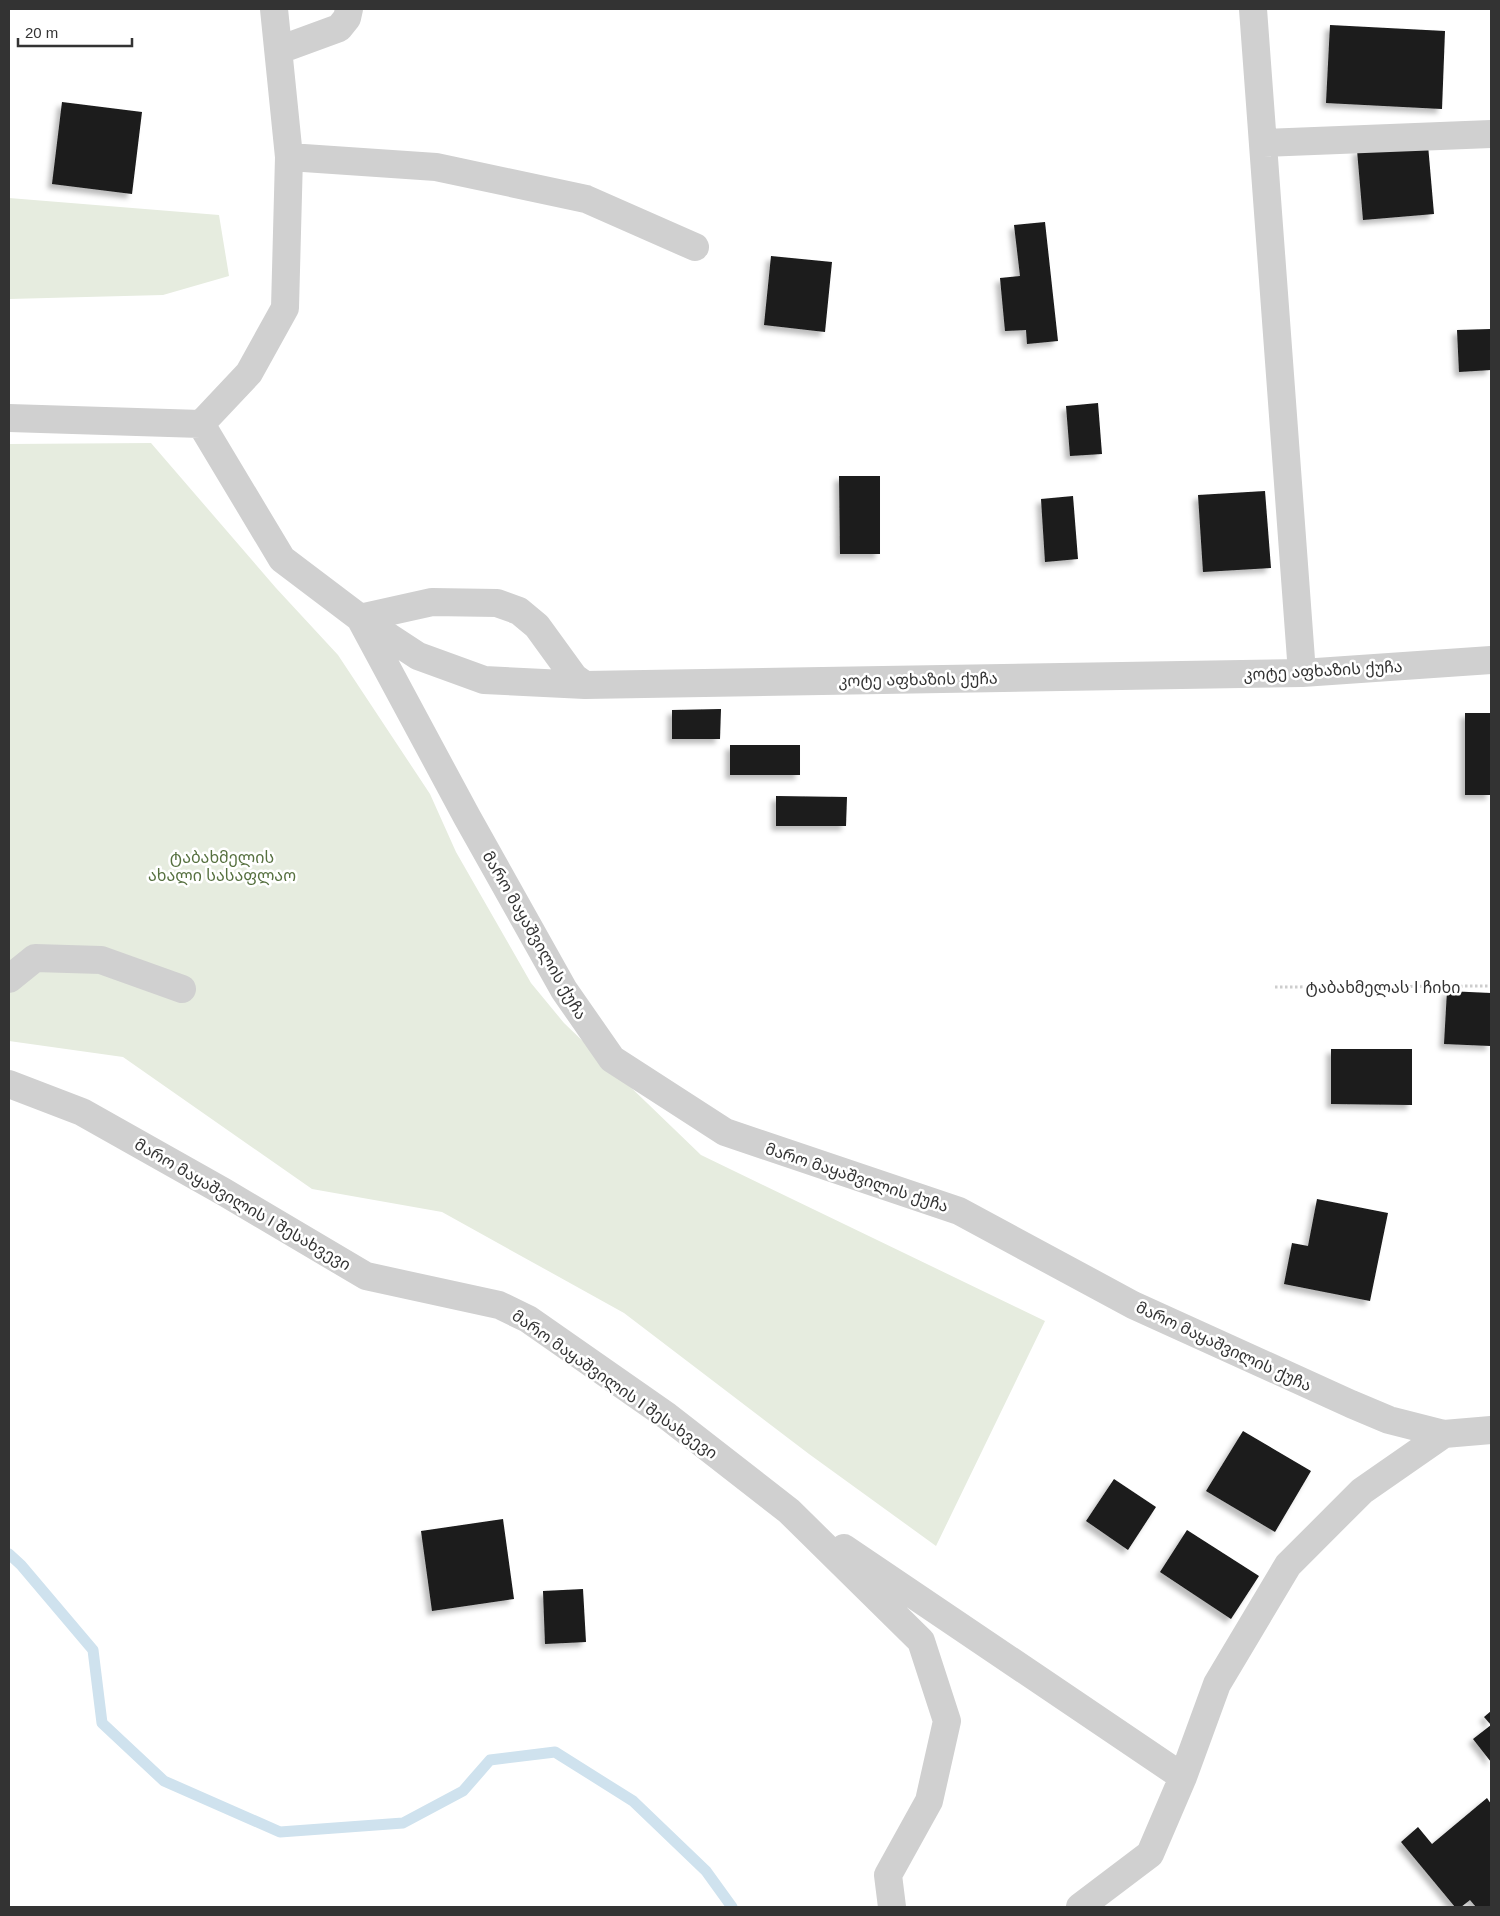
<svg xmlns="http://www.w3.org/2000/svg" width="1500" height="1916" font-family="Helvetica,'Noto Sans Georgian',sans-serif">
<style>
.green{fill:#e6ecdf}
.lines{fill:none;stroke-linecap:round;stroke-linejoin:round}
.stream{stroke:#cfe2ee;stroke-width:11}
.building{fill:#1a1a1a;filter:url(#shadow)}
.path{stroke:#cdcdcd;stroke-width:3;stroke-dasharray:2.5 2.5;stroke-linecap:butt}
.minor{stroke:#d0d0d0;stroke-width:28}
.labels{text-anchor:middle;stroke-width:5;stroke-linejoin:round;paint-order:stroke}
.street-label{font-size:16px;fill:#333;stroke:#fff}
.park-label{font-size:16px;fill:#56703f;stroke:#fff}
</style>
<defs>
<filter id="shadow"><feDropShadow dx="-4.5" dy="4.5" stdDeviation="2.5" flood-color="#0004"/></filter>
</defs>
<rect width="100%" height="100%" fill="#fff"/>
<path class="green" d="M9 198 219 215 229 276 163 295 9 299Z
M151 443 276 588 338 655 430 794 456 852 531 983 564 1023 701 1155 1045 1321 936 1546 809 1454 624 1313 442 1212 312 1189 123 1057 9 1041V444Z"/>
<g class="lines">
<path class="stream" d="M9 1554 21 1565 93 1650 102 1723 164 1781 280 1832 403 1823 463 1791 490 1760 555 1752 633 1801 706 1871 732 1907"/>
</g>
<path class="building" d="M1330 25 1445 31 1442 109 1326 103Z
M62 102 142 112 132 194 52 184Z
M1428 145 1434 214 1363 220 1357 150Z
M1045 222 1058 341 1027 344 1026 330 1005 331 1000 278 1020 276 1014 225Z
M771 256 832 262 825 332 764 325Z
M1491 329V370L1459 372 1457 330Z
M1098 403 1102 454 1070 456 1066 406Z
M839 476H880V554H840Z
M1265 491 1271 568 1203 572 1198 495Z
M1073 496 1078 559 1045 562 1041 499Z
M721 709 720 739H672V710Z
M1465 713H1491V795H1465Z
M730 745H800V775H730Z
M776 796 847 797 846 826H776Z
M1447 991 1491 993V1046L1444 1044Z
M1331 1049H1412V1105L1331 1104Z
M1317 1199 1388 1213 1370 1301 1284 1284 1292 1243 1308 1246Z
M1243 1431 1311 1471 1275 1532 1206 1491Z
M1114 1479 1156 1507 1128 1550 1086 1521Z
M503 1519 514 1599 432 1611 421 1531Z
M1187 1530 1259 1576 1231 1619 1160 1572Z
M583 1589 586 1642 545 1644 543 1591Z
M1491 1711V1762L1473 1739 1491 1725 1484 1717Z
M1487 1798 1491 1804V1907H1476L1470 1900 1461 1907H1455L1401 1842 1418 1827 1432 1844Z"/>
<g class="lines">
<path class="path" d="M1275 987 1491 986"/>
<path class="minor" d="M1253 9 1302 673
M279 50 339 28 347 18 349 9
M1263 143 1491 134
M289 157 436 167 586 199 695 247
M9 418 201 424
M201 424 282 559 360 618 418 656 484 680 585 685 1302 673 1491 660
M201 424 249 373 285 308 289 157 274 9
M360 618 467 817 564 990 612 1059 725 1132 959 1211 1133 1305 1351 1404 1389 1420 1444 1434 1491 1430
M360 618 432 602 497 603 519 611 537 626 574 677 585 685
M9 979 35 958 101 960 182 989
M9 1084 82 1112 224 1192 366 1276 499 1305 528 1319 667 1416 789 1511 921 1641 947 1721 929 1801 888 1875 892 1907
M844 1548 1183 1777
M1080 1907 1150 1854 1183 1777 1217 1684 1288 1565 1362 1491 1444 1434"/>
</g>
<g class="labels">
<g class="street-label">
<text transform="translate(1323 670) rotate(-3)" y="6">კოტე აფხაზის ქუჩა</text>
<text transform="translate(918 679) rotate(-1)" y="6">კოტე აფხაზის ქუჩა</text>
<text transform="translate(535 935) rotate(60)" y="6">მარო მაყაშვილის ქუჩა</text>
<text x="1383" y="993">ტაბახმელას I ჩიხი</text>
<text transform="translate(857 1177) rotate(18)" y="6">მარო მაყაშვილის ქუჩა</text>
<text transform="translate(243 1204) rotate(30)" y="6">მარო მაყაშვილის I შესახვევი</text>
<text transform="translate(1224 1346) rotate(25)" y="6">მარო მაყაშვილის ქუჩა</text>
<text transform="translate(615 1384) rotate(35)" y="6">მარო მაყაშვილის I შესახვევი</text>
</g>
<g class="park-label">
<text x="222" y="863">ტაბახმელის<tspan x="222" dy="18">ახალი სასაფლაო</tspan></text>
</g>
</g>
<rect width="1500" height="1916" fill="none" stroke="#333333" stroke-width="20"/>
<path d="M18 38v8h114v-8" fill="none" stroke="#333333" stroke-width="2.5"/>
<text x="25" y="38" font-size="15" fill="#333333" stroke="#ffffff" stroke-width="4" paint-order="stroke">20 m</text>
</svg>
